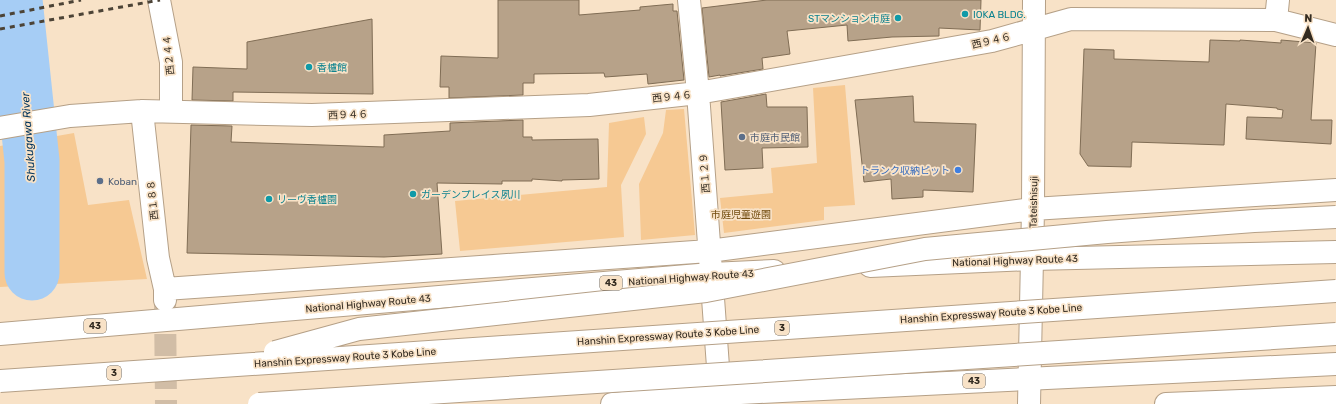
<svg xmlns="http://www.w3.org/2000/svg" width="1336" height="404" font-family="Rubik,'Noto Sans JP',sans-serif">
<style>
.green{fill:#f6c993}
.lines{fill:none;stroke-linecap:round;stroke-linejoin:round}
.river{stroke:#a6cdf5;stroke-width:55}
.building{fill:#b7a289;stroke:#806d55}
.minor-tunnel{stroke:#d1bda6;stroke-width:22;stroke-dasharray:22 11;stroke-linecap:butt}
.minor-casing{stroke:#b5a087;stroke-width:24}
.highway-casing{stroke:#b5a087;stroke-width:24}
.minor{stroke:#fff;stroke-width:22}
.highway{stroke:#fff;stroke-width:22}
.rail{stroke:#4c4336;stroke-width:3;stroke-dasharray:5 5;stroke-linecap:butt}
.highway-bridge-casing{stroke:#b5a087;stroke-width:24;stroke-linecap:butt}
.highway-bridge{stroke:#fff;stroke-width:22}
.culture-dot{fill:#0f9aa8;stroke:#f8e2c7;stroke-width:1.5}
.service-dot{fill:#5c6f8a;stroke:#f8e2c7;stroke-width:1.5}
.shop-dot{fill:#3f7fe0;stroke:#f8e2c7;stroke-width:1.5}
.labels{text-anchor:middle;stroke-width:3.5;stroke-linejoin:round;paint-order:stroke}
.shield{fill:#f8e2c7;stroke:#6e6253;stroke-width:1}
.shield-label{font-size:9px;font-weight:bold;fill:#332b21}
.culture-label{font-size:10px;fill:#0d838f;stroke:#f8e2c7;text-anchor:start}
.street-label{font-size:10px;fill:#332b21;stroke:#f8e2c7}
.service-label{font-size:10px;fill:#4e5e75;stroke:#f8e2c7;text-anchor:start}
.shop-label{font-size:10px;fill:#366cbe;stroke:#f8e2c7;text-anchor:end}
.park-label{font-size:10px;fill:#704a0c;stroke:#f8e2c7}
.water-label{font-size:11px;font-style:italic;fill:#00345d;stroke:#f8e2c7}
</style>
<rect width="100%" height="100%" fill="#f8e2c7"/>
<path class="green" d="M845 85 855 205 824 207V220L724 233 720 198 773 193 771 168 817 163 813 88Z
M684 109 695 235 641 240 639 184 663 133 666 110Z
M644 117 646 134 621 185 624 237 460 251 455 201 607 187 609 123Z
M74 133 88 205 129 200 147 279 0 287V146Z"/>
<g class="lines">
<path class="river" d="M15 0 32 161V273"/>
</g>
<path class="building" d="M498 0H579V15L640 10V7L673 4V11H677L684 80 648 84 647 74 605 77 604 73 534 74V83H523V95L449 98V87H440L441 56 498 58Z
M767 0H981L980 30 939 28V36L892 37 848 41 847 25 787 31 790 54 762 58 763 69 720 76V75L709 77 702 8Z
M372 19 373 94 233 92V101L192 100 193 67 247 69V42Z
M1210 40 1240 41V40L1281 43V40L1316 43 1311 120H1332L1331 144 1246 139 1247 117 1282 118 1283 110 1277 109V108L1226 104 1224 145 1132 142 1131 167 1088 166 1080 154 1084 49 1114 50V59L1209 62Z
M766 94 767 107H807L808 147 762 148 763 168 725 170 721 102Z
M913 96 914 122 976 124 973 192 923 190V197L892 199 891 179 864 182 855 100Z
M523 120V137H532V140L598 139 599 179 562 180V181L532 179V181H502V184L437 183 442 254 384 257 187 253 191 125 232 126 231 142 384 147V135L450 131V123Z"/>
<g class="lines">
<path class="minor-tunnel" d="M165 301 166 404"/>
<defs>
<path id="minor" d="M159 0 171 62V111
M689 0 698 93 720 394
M1276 20 1278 0
M142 111 158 258 165 289V300
M0 128 70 116 142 111 312 115 589 105 698 93 992 41 1071 19 1276 20 1336 35
M165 289 709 251 1033 209 1336 190
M1029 404 1033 209 1034 0"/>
<path id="highway" d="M870 266 1032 259 1336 252
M0 334 711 274 774 271
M612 404 720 394 1336 364
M1166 404 1336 397"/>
</defs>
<use href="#minor" class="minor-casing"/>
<use href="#highway" class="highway-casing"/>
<use href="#minor" class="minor"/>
<use href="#highway" class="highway"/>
<path class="rail" d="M0 16 81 0
M0 29 160 0"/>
<defs>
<path id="highway-bridge" d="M275 352 359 329 706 291 925 249 1107 232 1254 221 1336 217
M0 381 1336 291
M259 404 1336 334"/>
</defs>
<use href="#highway-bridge" class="highway-bridge-casing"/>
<use href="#highway-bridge" class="highway-bridge"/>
</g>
<g class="culture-dot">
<circle cx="965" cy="14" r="4"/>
<circle cx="898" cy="18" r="4"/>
<circle cx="309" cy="67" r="4"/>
<circle cx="413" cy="194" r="4"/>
<circle cx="269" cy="199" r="4"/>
</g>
<g class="service-dot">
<circle cx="742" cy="137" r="4"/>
<circle cx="100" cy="181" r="4"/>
</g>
<circle class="shop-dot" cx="958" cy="170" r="4"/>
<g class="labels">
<g class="shield">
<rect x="600" y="276" width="22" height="14" rx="3"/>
<rect x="84" y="319" width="22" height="14" rx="3"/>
<rect x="775" y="321" width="14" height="14" rx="3"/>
<rect x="107" y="366" width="14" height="14" rx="3"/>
<rect x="963" y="374" width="22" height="14" rx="3"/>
</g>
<g class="shield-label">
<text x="611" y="286">43</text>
<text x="95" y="329">43</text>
<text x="782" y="331">3</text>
<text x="114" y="376">3</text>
<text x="974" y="384">43</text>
</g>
<g class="culture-label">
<text x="973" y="18">IOKA BLDG.</text>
<text x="890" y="22" text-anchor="end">STマンション市庭</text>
<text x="317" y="71">香櫨館</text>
<text x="421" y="198">ガーデンプレイス夙川</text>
<text x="277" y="203">リーヴ香櫨園</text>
</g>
<g class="street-label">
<text transform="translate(991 40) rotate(-13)" y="4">西９４６</text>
<text transform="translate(168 55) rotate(-96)" y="4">西２４４</text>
<text transform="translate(672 96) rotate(-6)" y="4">西９４６</text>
<text transform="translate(348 114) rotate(-2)" y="4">西９４６</text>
<text transform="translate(704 173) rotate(-94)" y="4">西１２９</text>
<text transform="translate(152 200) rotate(-96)" y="4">西１８８</text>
<text transform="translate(1033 202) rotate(-89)" y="4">Tateishisuji</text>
<text transform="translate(1015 260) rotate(-2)" y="4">National Highway Route 43</text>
<text transform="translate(691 277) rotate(-4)" y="4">National Highway Route 43</text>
<text transform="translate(368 303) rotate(-5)" y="4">National Highway Route 43</text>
<text transform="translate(991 313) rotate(-4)" y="4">Hanshin Expressway Route 3 Kobe Line</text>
<text transform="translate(668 335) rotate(-4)" y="4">Hanshin Expressway Route 3 Kobe Line</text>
<text transform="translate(345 357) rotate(-4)" y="4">Hanshin Expressway Route 3 Kobe Line</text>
</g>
<g class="service-label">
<text x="750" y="141">市庭市民館</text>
<text x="108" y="185">Koban</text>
</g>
<g class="shop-label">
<text x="950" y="174">トランク収納ピット</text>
</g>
<g class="park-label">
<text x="741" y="218">市庭児童遊園</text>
</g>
<g class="water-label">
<text transform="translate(28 137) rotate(-94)" y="4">Shukugawa River</text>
</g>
</g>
<g transform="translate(1308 28) rotate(2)" stroke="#f8e2c7" stroke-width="3" paint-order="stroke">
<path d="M0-3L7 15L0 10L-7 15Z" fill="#332b21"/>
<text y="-6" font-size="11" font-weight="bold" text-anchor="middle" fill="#332b21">N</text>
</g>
</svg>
